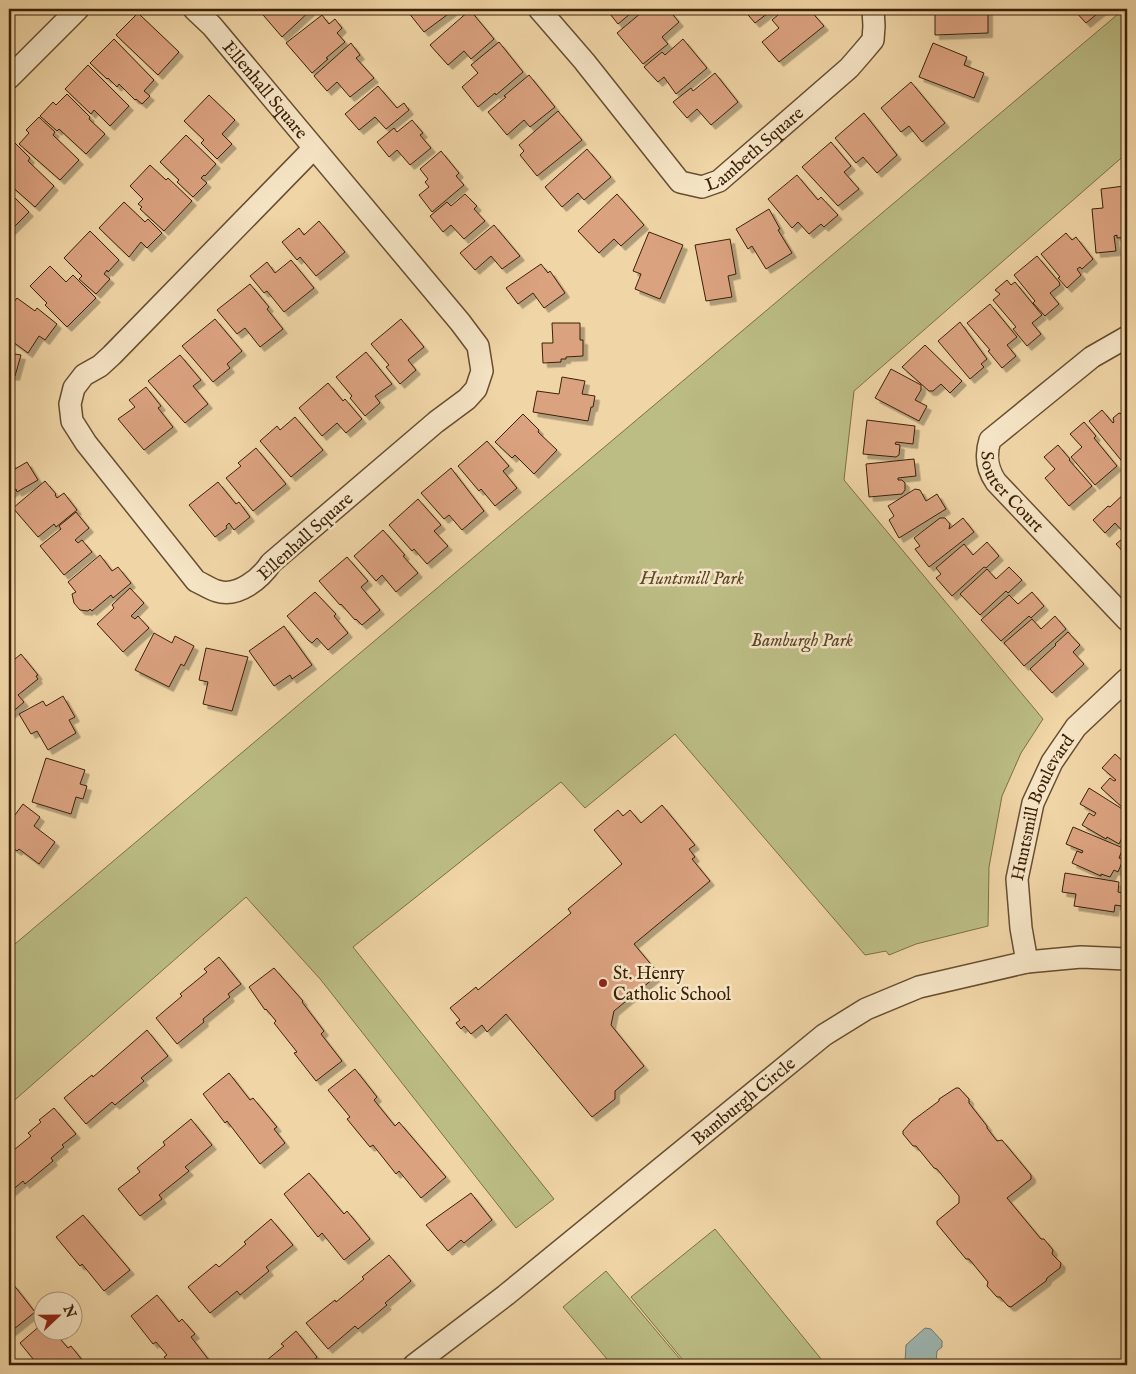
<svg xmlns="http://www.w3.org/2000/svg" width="1136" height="1374" font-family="'IM FELL English',serif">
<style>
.green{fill:#bcbd85;stroke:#7c6f46}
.water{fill:#9db6b1;stroke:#767a6d}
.building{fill:#dba280;stroke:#3b2107;filter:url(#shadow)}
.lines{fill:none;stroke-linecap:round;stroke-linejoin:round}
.minor-casing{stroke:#684e2f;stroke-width:24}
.minor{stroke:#f5e4c5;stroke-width:21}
.poi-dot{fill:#8f2418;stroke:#f5e4c5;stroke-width:2}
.labels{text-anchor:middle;stroke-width:5;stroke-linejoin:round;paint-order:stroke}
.street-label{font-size:18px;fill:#3b2107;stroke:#f5e4c5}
.park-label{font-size:18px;font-style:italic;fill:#5b4826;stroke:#f5e4c5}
.poi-label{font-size:18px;fill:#3b2107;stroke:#f5e4c5;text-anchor:start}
</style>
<defs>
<filter id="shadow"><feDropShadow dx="4.5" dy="4.5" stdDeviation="0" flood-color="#0004"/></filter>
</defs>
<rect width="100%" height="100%" fill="#f0d5a6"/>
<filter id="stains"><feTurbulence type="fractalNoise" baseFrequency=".004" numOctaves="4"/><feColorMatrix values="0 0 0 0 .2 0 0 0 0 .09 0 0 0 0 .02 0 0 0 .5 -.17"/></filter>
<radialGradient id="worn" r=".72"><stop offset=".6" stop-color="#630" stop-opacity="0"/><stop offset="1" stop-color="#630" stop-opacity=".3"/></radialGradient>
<path class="green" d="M1124 9H1127V153L854 391 844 480 1043 719 1021 753 1002 796 989 867 988 926 916 944 889 955 886 951 865 955 675 734 585 808 561 782 353 947 554 1199 516 1228 321 980 246 897 9 1105V949Z
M715 1229 826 1365H687L631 1297Z
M606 1271 685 1365H612L563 1307Z"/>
<path class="water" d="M925 1328 931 1329 942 1341V1347L937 1351 936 1362 939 1365H907L905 1362 906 1345Z"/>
<path class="building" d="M258 9H312L282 37Z
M411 9H455L424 32 408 12Z
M606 9H636L618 24Z
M649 9H668L679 22 662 37 668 44 643 64 617 33 641 13 643 14Z
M743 9H776L773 11 772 10 755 23Z
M785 9H809L824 26 779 62 762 42 779 28 772 20Z
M935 9H988V33L935 35Z
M1073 9H1106L1103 11 1102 10 1086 23Z
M470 10 494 39 471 59 464 51 448 65 430 45Z
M138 13 179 52 158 75 116 35Z
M322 15 329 24 335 19 342 28 337 33 345 42 326 58 328 59 312 73 286 43Z
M114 39 154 80 144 91 150 96 142 104 136 99 135 100 119 84 117 87 108 78 107 79 90 63Z
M683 39 707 68 676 94 664 77 658 82 644 67 662 52 665 55Z
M499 42 523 72 496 95 495 93 478 107 462 87 478 73 471 65Z
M351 43 360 55 356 58 374 78 350 97 337 82 327 91 314 76Z
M933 43 967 57 964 65 984 73 974 98 919 77Z
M88 65 129 106 110 126 94 110 91 114 65 89Z
M715 73 738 102 711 125 697 109 687 118 673 102 691 88 693 91Z
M529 75 555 107 530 127 524 120 507 135 488 112 506 97 504 96Z
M911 82 945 123 922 142 909 126 901 132 881 108Z
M378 86 397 108 404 103 409 110 386 129 375 117 359 130 345 114Z
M67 94 90 117 89 119 105 134 86 154 59 129 57 131 40 116 53 102 56 105Z
M209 95 235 120 222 134 232 144 217 159 201 143 204 140 184 121Z
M558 111 582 140 537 176 520 155 524 151 519 145Z
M864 113 897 155 877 173 863 157 856 163 835 138Z
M39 117 55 132 53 135 79 160 60 180 19 144 29 133 26 130Z
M412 120 423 133 420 135 431 148 410 165 397 150 389 157 377 142 394 128 397 132Z
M186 135 216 164 205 176 204 175 201 178 207 183 193 197 177 182 179 180 160 162Z
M14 142 30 158 28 161 54 186 35 207 9 184V148Z
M831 142 851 166 844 172 859 189 838 206 802 167Z
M587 149 611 177 584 200 578 193 562 207 545 187Z
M441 151 459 173 456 176 464 185 432 212 419 195 429 187 425 182 428 179 420 169Z
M150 165 166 180 168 178 192 201 164 231 140 209 142 207 138 204 143 199 130 186Z
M797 175 818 200 821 197 838 215 824 227 821 224 809 234 798 222 792 228 768 199Z
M1124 186 1126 205H1127V237L1117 238V235L1114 236 1116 251 1096 253 1092 209 1103 208 1101 189Z
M9 192 29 212 9 232Z
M465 194 477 206 474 209 485 221 464 239 451 225 443 232 430 216 447 202 451 206Z
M617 194 644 225 621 246 614 239 599 253 578 231Z
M124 202 145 222 148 219 162 233 147 248 141 242 129 257 99 228Z
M769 209 780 229 778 230 792 253 766 269 752 246 748 249 736 229Z
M319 221 345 252 316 276 300 257 297 260 282 242 299 228 304 235Z
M494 225 520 256 502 269 491 256 475 270 460 253Z
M90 231 119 260 108 272 107 270 104 274 110 279 96 294 79 279 82 276 64 258Z
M649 232 683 245 660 299 635 289 641 274 633 271Z
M1066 233 1072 240 1076 237 1093 259 1082 269 1080 267 1077 269 1081 275 1067 288 1058 278 1060 277 1041 254Z
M730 239 736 274 728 276 732 297 706 301 695 245Z
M1037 256 1059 282 1060 285 1050 293 1059 304 1045 316 1033 303 1035 301 1014 275Z
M291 260 314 288 284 312 267 291 264 293 250 276 267 262 275 273Z
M541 264 548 273 550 271 565 293 544 308 533 293 518 304 506 288Z
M50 266 66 282 73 275 96 298 67 327 45 305 47 303 30 286Z
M1007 280 1011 285 1015 282 1042 315 1032 323 1041 334 1027 346 1013 329 1016 327 993 300 1000 294 995 290Z
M250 284 269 307 267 309 283 329 260 347 245 328 237 334 217 310Z
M17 298 35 311 37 308 57 324 45 340 39 336 28 353 9 339V308Z
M990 304 1017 337 1007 345 1016 356 1002 368 988 351 990 350 967 323Z
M215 319 242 351 227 364 230 368 213 382 182 346Z
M401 319 424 347 408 360 416 370 400 384 386 367 389 365 371 344Z
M960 322 987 359 981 364 984 367 970 379 938 341Z
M552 323H580V340H583V356L566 357V359H561V362L543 363 542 343H553Z
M925 345 962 381 950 393 941 384 933 391H929L902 367Z
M366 352 392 384 375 396 380 403 365 416 350 398 352 396 336 377Z
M9 353 21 355 15 376 9 375Z
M180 355 201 380 193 386 208 404 185 423 148 381Z
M891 369 921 385V390L915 400 927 406 919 421 875 398Z
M562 377 585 381 582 394 595 396 593 407H591L588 421 533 412 537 391 559 394Z
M328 383 343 401 345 399 362 419 346 433 337 423 322 436 299 408Z
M146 387 161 406 158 408 173 427 144 450 118 419 135 407 129 400Z
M1102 410 1113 423 1114 422 1113 418 1119 413 1125 415 1127 418V463L1125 465 1089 421Z
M523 414 539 430 538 432 557 450 534 474 515 455 512 458 495 442Z
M295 417 323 450 291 477 260 441 277 426 280 430Z
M867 420 915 426 913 444 896 442 895 444 900 445 899 455 896 457 863 454Z
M1084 422 1096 436 1094 438 1117 466 1095 485 1071 457 1082 447 1070 434Z
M487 441 509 466 503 471 517 488 495 506 481 489 479 491 458 466Z
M1058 445 1070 459 1069 460 1092 486 1069 506 1045 478 1055 469 1044 457Z
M256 448 286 484 253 511 226 478 241 466 238 463Z
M9 459 15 469 27 462 38 480 17 492 16 489 9 494Z
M914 459 916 476 898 478V480H902L905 483V490L902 494 869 497 866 464Z
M451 468 484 511 462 530 449 515 444 519 421 493Z
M45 481 56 494 55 495 57 498 64 493 77 510 56 527 54 524 38 537 13 508Z
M218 482 236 504 239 502 250 517 234 530 229 523 226 526 227 528 215 537 189 505Z
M915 489 920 490 926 501 937 494 946 509 899 538 889 520 894 516 888 506Z
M1127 491V532L1125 534 1115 523 1105 533 1093 520 1108 506 1110 507Z
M418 499 441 525 434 531 448 546 427 564 414 549 412 551 389 525Z
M76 512 89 528 75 540 78 543 82 540 92 552 64 575 40 546 61 529 59 526Z
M940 518H945L950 524 949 529 963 518 974 532 929 567 915 549 920 546 914 538Z
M383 530 405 555 403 556 418 573 396 592 382 575 376 581 354 556Z
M1127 535V556L1116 544Z
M987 542 999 556 986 568 984 567 952 596 936 578 941 574 936 568 964 544 973 555Z
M100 555 112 571 118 567 131 583 113 598 111 595 92 611 90 609 88 611 80 610 74 603 72 594 76 592 68 582Z
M347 557 368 581 361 587 380 610 362 625 356 619 355 620 341 604 340 605 319 581Z
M1009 567 1022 580 1008 593 1006 591 980 615 960 594 987 569 996 579Z
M130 588 144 603 131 616 135 619 138 616 149 628 123 652 97 624 114 608 112 605Z
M315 592 336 614 334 616 348 633 328 650 317 638 312 643 308 640 287 616Z
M1032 592 1044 606 1031 618 1029 616 1001 641 981 620 1009 595 1018 604Z
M1055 616 1066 629 1024 666 1004 643 1032 619 1041 629Z
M284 626 312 665 292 679 290 675 274 686 249 651Z
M1068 632 1080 645 1073 652 1084 664 1052 693 1030 669 1056 645 1055 644Z
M154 633 172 643 175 636 194 646 184 666 181 664 169 687 135 670Z
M206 648 248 657 232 711 203 704 208 682 199 680Z
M21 654 38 675 36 676 38 679 18 695 24 702 9 715V664Z
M63 696 75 717 69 720 76 733 48 750 37 731 31 734 19 714 43 701 46 706Z
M1115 754 1127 765V807L1125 806 1123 808 1101 788 1110 778 1114 781 1116 780 1102 768Z
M46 758 85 770 80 784 87 786 83 799 76 797 71 814 32 802Z
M1089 788 1127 812V839L1123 836 1119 844 1107 837 1106 839 1082 825 1089 813 1094 816 1096 813 1080 804Z
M23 804 40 817 34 826 55 842 39 864 19 849 17 851 9 845V827L13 821 12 819Z
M662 805 695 845 689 849 695 857 692 859 710 881 634 944 659 974 614 1011 611 1025 644 1066 615 1091V1099L592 1117 506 1014 487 1032 482 1025 471 1034 464 1026 461 1029 456 1023 460 1020 450 1008 476 987 478 990 571 913 568 909 622 864 594 830 618 810 623 816 630 810 641 823Z
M1073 827 1123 848 1119 858 1123 860 1118 872 1114 870 1110 877 1101 874V876L1072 863 1077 851 1082 853 1083 851 1066 844Z
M1065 873 1119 882 1118 892 1123 893 1125 895 1124 904 1121 906 1115 905 1114 912 1074 906 1076 894 1062 892Z
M219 957 241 984 228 994 230 997 203 1019 204 1022 177 1044 156 1018 182 996 180 994 207 972 204 969Z
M274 968 303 1001 302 1002 324 1031 321 1034 342 1061 316 1081 294 1053 297 1052 274 1023 276 1021 266 1009 265 1010 249 987Z
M147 1030 168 1056 141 1078 144 1081 115 1105 112 1102 86 1124 64 1098 92 1075 93 1077Z
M355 1069 377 1097 374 1100 395 1126 399 1122 446 1177 421 1198 399 1171 396 1174 373 1145 370 1147 347 1119 350 1117 328 1090Z
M229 1073 250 1100 253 1098 277 1127 274 1129 285 1143 260 1164 227 1121 225 1123 203 1094Z
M956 1088H959L969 1099V1103L987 1126V1128L997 1141 1002 1140 1031 1175V1179L1007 1198 1041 1239H1044L1053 1250 1052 1254 1061 1263 1060 1268 1047 1278 1046 1281 1011 1307 1008 1306 1000 1297H997L987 1286 988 1282 969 1259H966L937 1224V1221L959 1203V1196L937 1169 934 1168 916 1146H913L903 1134V1131L912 1121 939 1101V1099Z
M54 1108 76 1134 62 1145 64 1147 51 1158 53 1161 25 1184 23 1181 9 1193V1154L31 1136 28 1133 41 1122 39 1120Z
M191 1119 212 1145 185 1167 189 1171 159 1195 162 1199 140 1216 118 1189 140 1172 137 1168 165 1145 163 1142Z
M309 1173 344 1214 347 1211 370 1239 344 1260 322 1233 318 1237 284 1194Z
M471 1193 492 1220 464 1243 461 1240 448 1251 426 1225Z
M83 1215 130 1270 104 1291 82 1264 80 1266 56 1237Z
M271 1219 293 1245 266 1267 269 1271 240 1295 237 1291 210 1313 188 1287 216 1264 219 1267 246 1244 244 1242Z
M389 1255 411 1281 385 1303 387 1305 358 1329 355 1326 328 1349 306 1323 335 1300 336 1302 364 1279 362 1277Z
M9 1284 10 1286 13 1284 35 1312 9 1333Z
M157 1295 179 1322 182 1319 195 1334 191 1337 212 1364 210 1365H171L164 1357 167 1355 156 1342 153 1344 131 1316Z
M42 1324V1332H54L68 1348 71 1346 86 1365H38L20 1343Z
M296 1331 317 1357 308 1365H261L284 1346 281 1344Z"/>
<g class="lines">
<defs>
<g id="minor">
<path id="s1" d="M194 9 212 26 460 322 478 346 482 371 476 389 467 399 436 422 271 563C261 578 238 598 217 591 210 589 203 584 196 581L86 443 72 421 70 404 74 388 84 375 100 366 112 355 313 149"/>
<path id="s2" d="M539 9 584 61 680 182 702 187 719 181 849 68 862 53 873 40 874 26 873 9"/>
<path d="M9 78 78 9"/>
<path id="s3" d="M1127 337 1092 357 990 440C985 456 987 469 996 482L1127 620"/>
<path id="s4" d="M1027 962 1021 928 1017 879 1033 803 1052 762 1076 727 1127 679"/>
<path id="s5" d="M414 1365 506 1295 824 1035 866 1009 919 987 1027 962 1081 957 1127 959"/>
</g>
</defs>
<use href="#minor" class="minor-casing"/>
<use href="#minor" class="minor"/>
</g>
<circle class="poi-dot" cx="603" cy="983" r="5"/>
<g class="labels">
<g class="street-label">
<text dy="6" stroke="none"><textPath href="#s1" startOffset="108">Ellenhall Square</textPath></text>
<text dy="6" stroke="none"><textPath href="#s2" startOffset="311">Lambeth Square</textPath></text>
<text dy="6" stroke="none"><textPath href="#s3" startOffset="232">Souter Court</textPath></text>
<text transform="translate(305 536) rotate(-42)" y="6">Ellenhall Square</text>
<text dy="6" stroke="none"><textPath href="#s4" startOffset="160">Huntsmill Boulevard</textPath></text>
<text dy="6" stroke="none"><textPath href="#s5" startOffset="422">Bamburgh Circle</textPath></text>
</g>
<g class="park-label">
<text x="692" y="584">Huntsmill Park</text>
<text x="802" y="646">Bamburgh Park</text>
</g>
<g class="poi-label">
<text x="613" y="979">St. Henry<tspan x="613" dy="21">Catholic School</tspan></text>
</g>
</g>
<rect width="1136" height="1374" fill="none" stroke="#f0d5a6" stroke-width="30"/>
<rect x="10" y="10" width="1116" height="1354" fill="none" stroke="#3b2107" stroke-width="2.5"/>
<rect x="15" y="15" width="1106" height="1344" fill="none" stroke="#3b2107"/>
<g transform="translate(58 1316) rotate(68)"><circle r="24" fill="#f5e4c5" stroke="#ab9679"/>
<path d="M0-4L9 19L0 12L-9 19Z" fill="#8f2418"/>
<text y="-8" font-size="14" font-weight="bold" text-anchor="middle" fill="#3b2107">N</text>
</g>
<rect width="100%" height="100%" filter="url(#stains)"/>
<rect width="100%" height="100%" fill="url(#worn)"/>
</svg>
